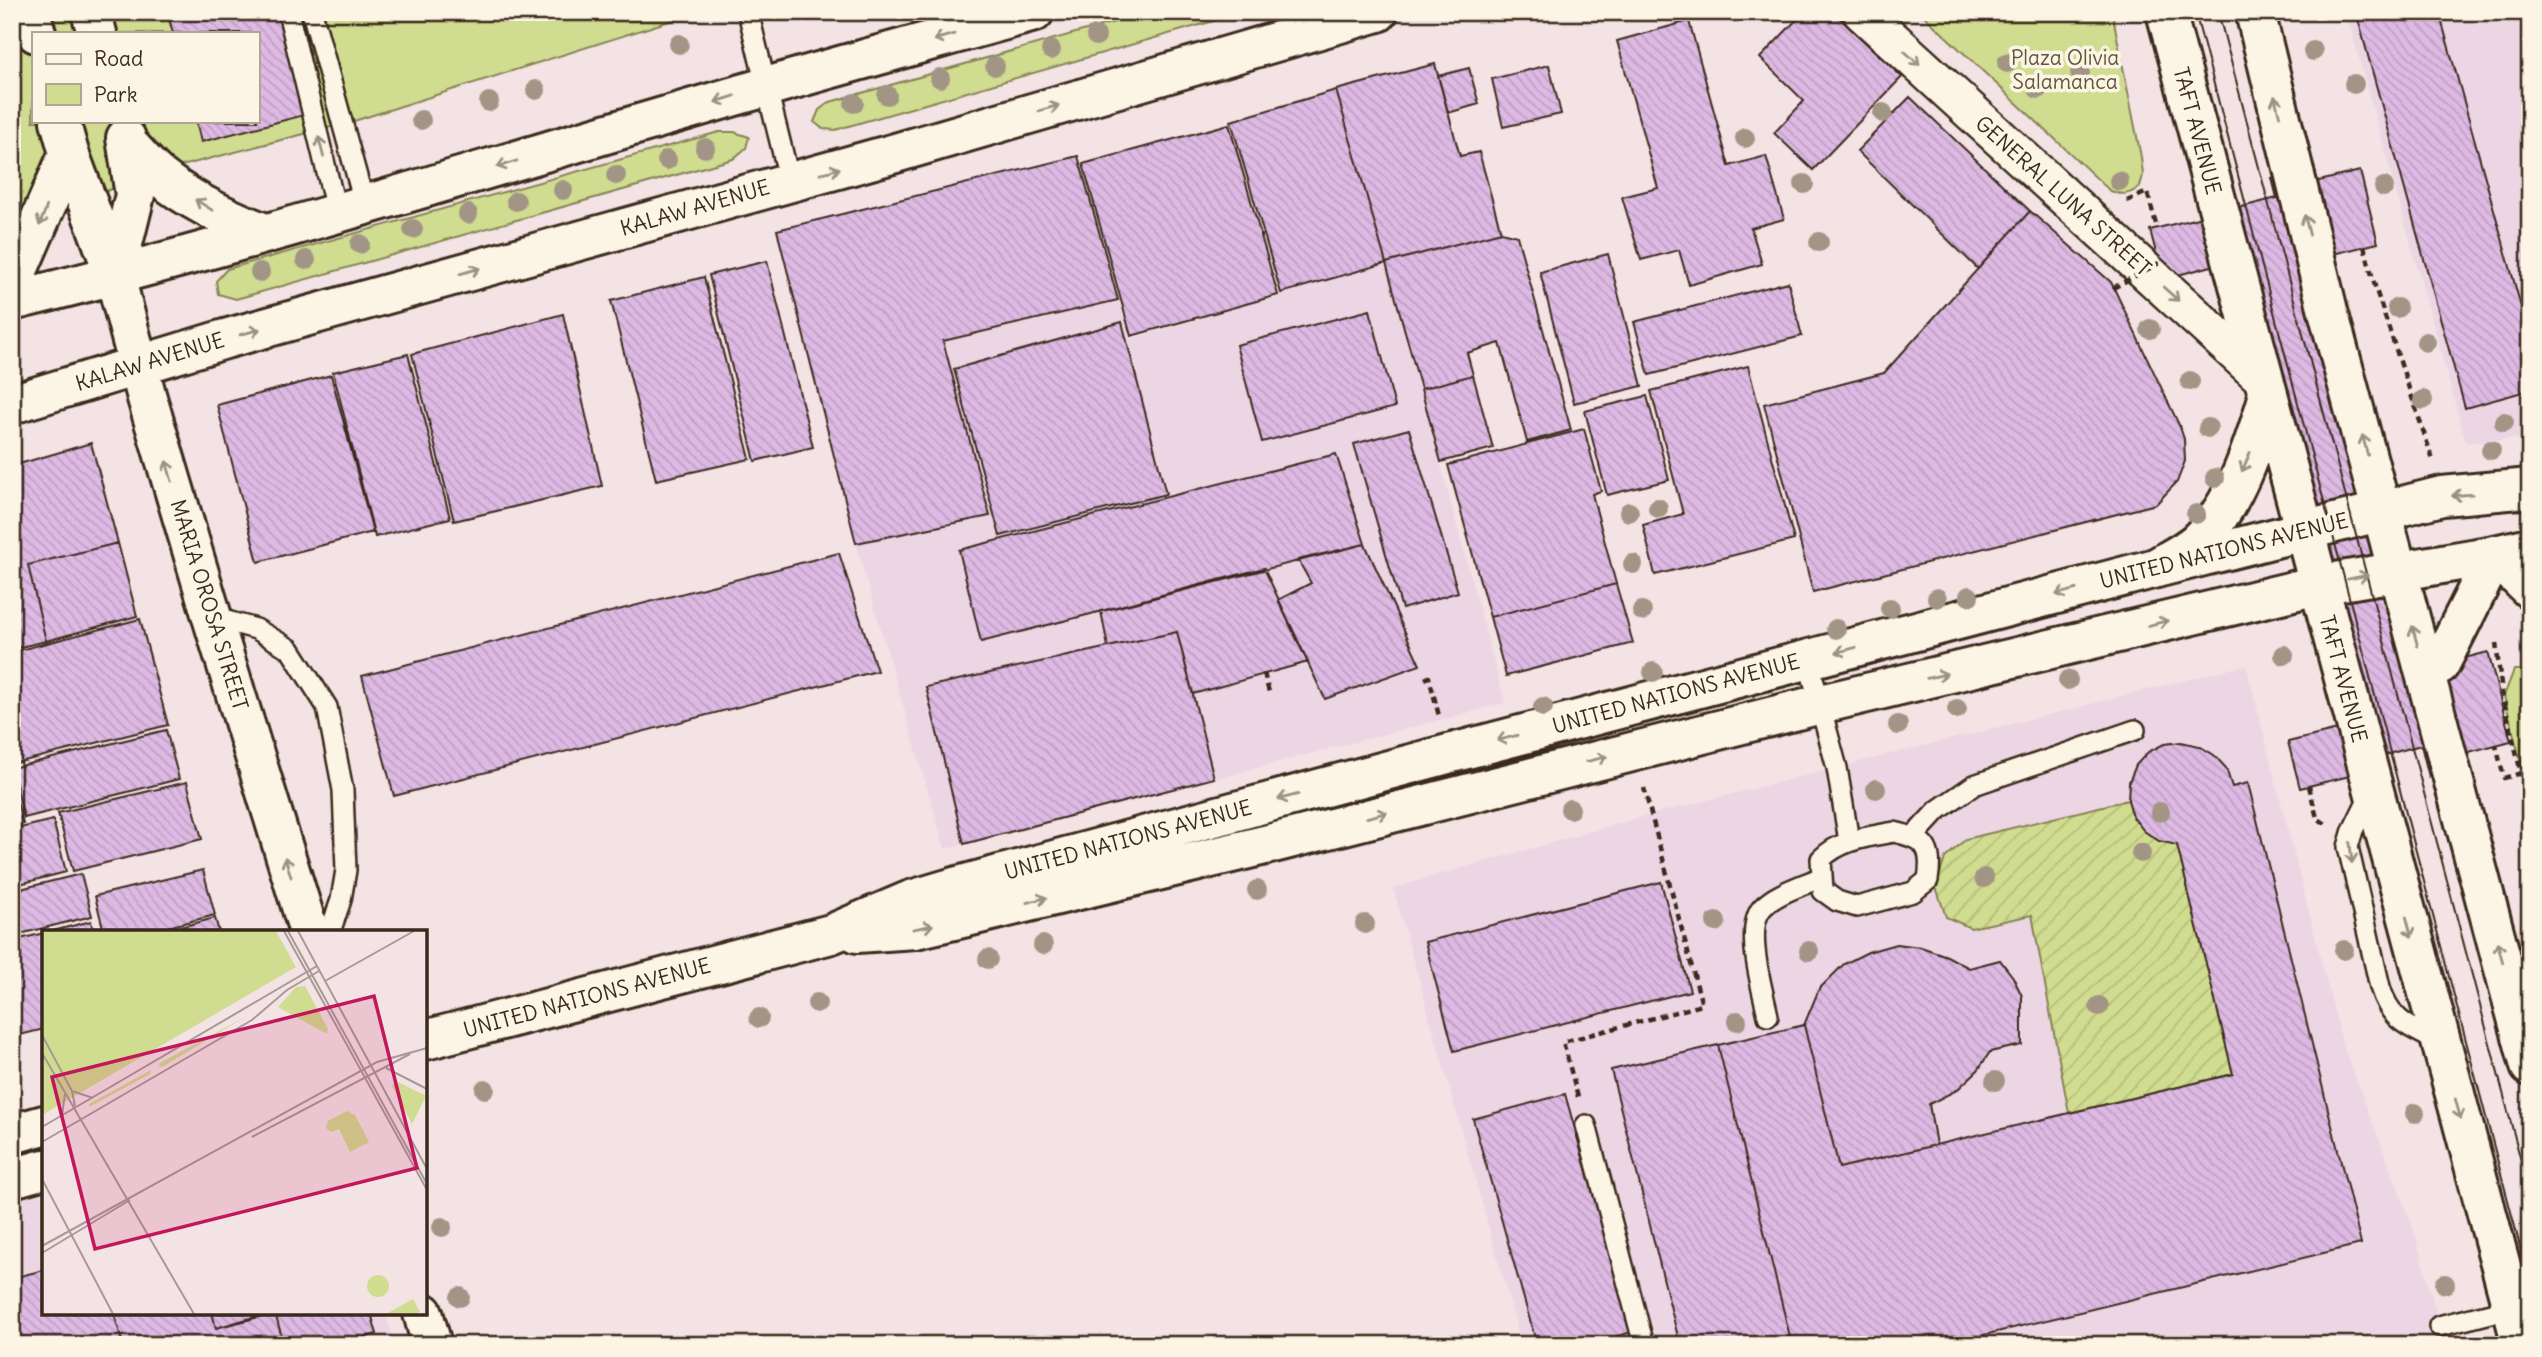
<svg xmlns="http://www.w3.org/2000/svg" width="2542" height="1357" font-family="Delius,sans-serif">
<style>
.built{fill:#ecd6e4}
.green{fill:#d0dc8f;stroke:#868356;stroke-width:2;fill-rule:evenodd}
.garden{fill:url(#garden-furrows);stroke:#868356;stroke-width:2}
.building{fill:url(#building-back-hatch);stroke:#3b2a1e;stroke-width:2}
.lines{fill:none;stroke-linecap:round;stroke-linejoin:round}
.service-casing{stroke:#3b2a1e;stroke-width:24}
.minor-casing{stroke:#3b2a1e;stroke-width:42}
.tertiary-casing{stroke:#3b2a1e;stroke-width:44}
.secondary-casing{stroke:#3b2a1e;stroke-width:44}
.primary-casing{stroke:#3b2a1e;stroke-width:44}
.path{stroke:#3b2a1e;stroke-width:4.5;stroke-dasharray:7 5;stroke-linecap:butt}
.service{stroke:#fcf5e5;stroke-width:19}
.minor{stroke:#fcf5e5;stroke-width:37}
.tertiary{stroke:#fcf5e5;stroke-width:38}
.secondary{stroke:#fcf5e5;stroke-width:38}
.primary{stroke:#fcf5e5;stroke-width:38}
.tram{stroke:#3b2a1e;stroke-width:2}
.path-bridge{stroke:#3b2a1e;stroke-width:4.5;stroke-dasharray:7 5;stroke-linecap:butt}
.tree{fill:#a29586}
.oneway{stroke:#9c9082}
.labels{text-anchor:middle;stroke-width:7;stroke-linejoin:round;paint-order:stroke}
.park-label{font-size:21px;fill:#60563a;stroke:#fcf5e5}
.street-label{font-size:21px;fill:#3b2a1e;stroke:#fcf5e5}
.inset-road{fill:none;stroke:#a99995;stroke-width:2}
.view{fill:#c2185b;fill-opacity:0.15;stroke:#c2185b;stroke-width:3.5}
.inset-edge{fill:none;stroke:#3b2a1e;stroke-width:3.5}
</style>
<defs>
<pattern id="garden-furrows" width="10" height="10" patternUnits="userSpaceOnUse" patternTransform="scale(1.75)"><rect width="10" height="10" fill="#d0dc8f"/><path d="M-1 1l2-2M0 10L10 0M9 11l2-2" fill="none" stroke="#b4bd7b"/></pattern>
<pattern id="building-back-hatch" width="6" height="6" patternUnits="userSpaceOnUse" patternTransform="scale(1.75)"><rect width="6" height="6" fill="#ddb9e3"/><path d="M-1 5l2 2M0 0l6 6M5-1l2 2" fill="none" stroke="#bf9fc2"/></pattern>
</defs>
<rect width="100%" height="100%" fill="#f3e3e4"/>
<filter id="ink" filterUnits="userSpaceOnUse"><feTurbulence type="fractalNoise" baseFrequency=".0143" numOctaves="2"/><feDisplacementMap in="SourceGraphic" scale="14" xChannelSelector="R" yChannelSelector="G"/><feConvolveMatrix kernelMatrix="1 2 1 2 8 2 1 2 1" color-interpolation-filters="sRGB"/></filter>
<g filter="url(#ink)">
<path class="built" d="M2346 12H2530V437L2466 443Z
M1078 156 1130 339 1386 263 1505 703 945 849 851 527 777 230Z
M2246 665 2343 1046 2414 1230 2445 1345H1522L1393 888 1660 812Z
M44 1193V1313H386L395 1345H12V1201Z"/>
<path class="green" d="M12 12H698L354 121 166 170 12 224ZM33 33H257V121H33Z
M1150 12H1245L835 130 823 129 814 122 819 110 830 102Z
M1920 12H2112L2141 157 2143 175 2140 187C2129 195 2121 196 2109 190Z
M719 132H734L749 137 746 148 733 159 236 299 218 294 216 281 227 269Z
M2514 670H2530V799L2504 696Z"/>
<path class="garden" d="M2128 800C2137 828 2148 838 2177 845L2233 1074 2069 1113 2032 915 1971 928 1946 917 1936 887 1945 858 1966 839Z"/>
<path class="building" d="M167 12H277L304 115 201 142 196 121H257V33H173Z
M1804 12H1833L1902 77 1813 170 1774 133 1804 101 1760 58Z
M2356 12H2439L2530 339V390L2465 408Z
M1689 21 1729 166 1766 156 1784 219 1751 228 1762 264 1689 285 1679 250 1641 260 1622 197 1658 188 1617 41Z
M2530 54V79L2524 55Z
M1435 64 1460 156 1479 152 1501 232 1386 263 1336 90Z
M1549 65 1561 114 1503 127 1492 79Z
M1469 68 1479 104 1448 113 1438 76Z
M1336 90 1386 263 1281 293 1231 121Z
M1910 97 2030 211 1978 269 1857 151Z
M1229 124 1278 295 1131 336 1083 164Z
M1078 156 1118 300 943 341 990 516 856 543 777 230Z
M2360 171 2378 243 2325 256 2434 666 2488 652 2511 741 2457 755 2452 772 2429 777 2421 745 2381 756 2358 774 2300 788 2288 742 2346 728 2223 263 2163 279 2150 230 2277 198 2272 178 2294 172 2307 184Z
M2030 211 2111 282 2180 427 2184 439 2185 461 2177 482 2156 504 1813 592 1764 404 1884 373Z
M1501 232 1517 236 1571 430 1527 442 1500 343 1467 353 1473 375 1421 389 1386 263Z
M1608 254 1642 386 1574 403 1540 272Z
M767 261 813 447 755 461 709 275Z
M704 277 750 459 656 480 611 301Z
M1788 282 1802 336 1649 375 1634 322Z
M1370 310 1395 407 1262 442 1236 345Z
M563 314 602 486 454 521 412 354Z
M1122 322 1166 494 1000 536 954 369Z
M408 354 450 518 375 537 333 372Z
M1748 366 1794 540 1655 575 1643 525 1683 514 1651 391Z
M331 375 373 532 258 562 217 405Z
M1473 375 1493 448 1441 462 1421 389Z
M1647 396 1669 480 1607 495 1585 411Z
M1409 429 1458 592 1402 609 1354 444Z
M1584 429 1601 491 1592 494 1616 584 1490 617 1448 465Z
M91 443 118 543 28 565 46 641 12 649V466Z
M1336 454 1365 544 981 642 959 550Z
M118 543 137 616 46 641 28 565Z
M1365 544 1420 665 1325 699 1278 600 1311 583 1298 560Z
M839 553 877 671 394 796 362 676Z
M1264 568 1308 662 1193 694 1177 632 1108 647 1101 611Z
M1616 584 1633 643 1506 676 1490 617Z
M140 619 168 725 12 764V652Z
M1177 632 1214 778 964 844 926 687Z
M166 730 179 779 24 818 12 768Z
M2181 742 2199 746 2214 755 2226 768 2232 787 2248 783 2361 1244 1943 1345H1792L1718 1045 1804 1025 1839 1168 2233 1074 2177 845 2159 841 2144 831 2133 817 2128 800 2129 782 2136 765 2148 752 2164 744Z
M187 782 202 839 73 871 58 813Z
M12 783 23 824 12 827Z
M53 820 66 872 12 886V830Z
M203 870 215 915 148 932H104L95 896Z
M81 874 92 916 12 936V891Z
M1661 882 1690 991 1454 1051 1425 942Z
M215 918 219 932H161Z
M91 921 93 932H49Z
M44 933V1029L12 1037V941Z
M1896 944 1921 947 1947 956 1969 968 2000 960 2013 977 2022 996V1045L1990 1052 1978 1070 1957 1090 1929 1104 1936 1145 1839 1168 1804 1025 1819 989 1844 964 1868 952Z
M1718 1045 1792 1345H1680L1611 1070Z
M1565 1094 1632 1332 1586 1345H1537L1473 1119Z
M44 1270V1313H114L123 1345H17L12 1329V1278Z
M114 1313H212L216 1328 275 1313 284 1345H123Z
M212 1313H268L216 1328Z
M275 1313H371L377 1334 339 1345H284Z"/>
<g class="lines">
<defs>
<path id="service" d="M288 12 337 214
M312 12 365 206
M748 12 790 182
M212 617 256 629 290 649 327 707 343 790 346 870 341 900 330 932
M1808 660 1837 768 1849 841
M2372 791 2353 830 2348 847 2380 987C2391 1023 2410 1027 2441 1043
M1894 832C1926 839 1933 847 1928 880L1913 892 1857 907 1837 901 1823 891 1821 859C1841 839 1868 837 1894 832Z
M1914 836 1938 810 1974 785 2135 730
M1768 1016C1763 991 1744 929 1762 908 1776 893 1802 886 1821 877
M1586 1125 1644 1345
M2439 1326 2519 1306"/>
<path id="minor" d="M1862 12 2264 379"/>
<path id="tertiary" d="M30 12 36 33
M91 12 97 33
M60 121 69 153 115 276 147 398 212 617 309 932
M128 144C138 155 148 167 159 176 190 201 228 219 265 233
M115 276 135 195 126 138
M12 284 69 153
M12 301C266 239 515 159 766 87 855 61 945 37 1034 12
M12 404 225 339 892 154 1378 12
M2495 555 2530 589
M423 1313 432 1345"/>
<path id="secondary" d="M857 933 915 929 971 916 1273 843 1821 704 2318 585 2495 555 2530 547
M425 1040 831 934 911 900 958 886 1448 754 2156 568 2442 496 2530 488
M12 1134 44 1125
M12 1178 44 1169"/>
<path id="primary" d="M2166 12 2522 1345
M2255 12 2328 311 2530 1066
M2156 568C2169 560 2185 552 2197 542 2235 506 2253 448 2268 398
M2440 664 2495 555"/>
</defs>
<use href="#service" class="service-casing"/>
<use href="#minor" class="minor-casing"/>
<use href="#tertiary" class="tertiary-casing"/>
<use href="#secondary" class="secondary-casing"/>
<use href="#primary" class="primary-casing"/>
<path class="path" d="M2127 201 2147 192 2157 227
M2364 246 2376 290 2433 460
M2496 643 2502 693 2521 773 2504 778 2496 745
M1264 673 1270 696
M1425 679 1429 677 1439 716
M2309 786 2317 818 2326 824
M1578 1097 1563 1042 1702 1005 1644 788"/>
<use href="#service" class="service"/>
<use href="#minor" class="minor"/>
<use href="#tertiary" class="tertiary"/>
<use href="#secondary" class="secondary"/>
<use href="#primary" class="primary"/>
<path class="tram" d="M2195 12 2530 1284
M2218 12 2530 1195"/>
<path class="path-bridge" d="M2113 288 2159 263"/>
</g>
<g class="tree">
<circle cx="1096" cy="36" r="10"/>
<circle cx="679" cy="44" r="10"/>
<circle cx="1051" cy="50" r="10"/>
<circle cx="2313" cy="51" r="10"/>
<circle cx="2007" cy="63" r="10"/>
<circle cx="995" cy="66" r="10"/>
<circle cx="2080" cy="73" r="10"/>
<circle cx="940" cy="78" r="10"/>
<circle cx="2354" cy="84" r="10"/>
<circle cx="2038" cy="89" r="10"/>
<circle cx="536" cy="90" r="10"/>
<circle cx="887" cy="95" r="10"/>
<circle cx="489" cy="102" r="10"/>
<circle cx="854" cy="103" r="10"/>
<circle cx="1883" cy="113" r="10"/>
<circle cx="421" cy="120" r="10"/>
<circle cx="1745" cy="138" r="10"/>
<circle cx="705" cy="148" r="10"/>
<circle cx="667" cy="160" r="10"/>
<circle cx="616" cy="175" r="10"/>
<circle cx="2119" cy="181" r="10"/>
<circle cx="1804" cy="184" r="10"/>
<circle cx="2384" cy="187" r="10"/>
<circle cx="563" cy="190" r="10"/>
<circle cx="516" cy="201" r="10"/>
<circle cx="468" cy="214" r="10"/>
<circle cx="413" cy="229" r="10"/>
<circle cx="1819" cy="242" r="10"/>
<circle cx="360" cy="244" r="10"/>
<circle cx="306" cy="260" r="10"/>
<circle cx="260" cy="272" r="10"/>
<circle cx="2397" cy="308" r="10"/>
<circle cx="2150" cy="329" r="10"/>
<circle cx="2426" cy="342" r="10"/>
<circle cx="2190" cy="381" r="10"/>
<circle cx="2423" cy="400" r="10"/>
<circle cx="2504" cy="422" r="10"/>
<circle cx="2208" cy="428" r="10"/>
<circle cx="2491" cy="450" r="10"/>
<circle cx="2215" cy="478" r="10"/>
<circle cx="1658" cy="508" r="10"/>
<circle cx="1629" cy="512" r="10"/>
<circle cx="2196" cy="514" r="10"/>
<circle cx="1633" cy="564" r="10"/>
<circle cx="1969" cy="596" r="10"/>
<circle cx="1937" cy="598" r="10"/>
<circle cx="1890" cy="608" r="10"/>
<circle cx="1642" cy="611" r="10"/>
<circle cx="1836" cy="629" r="10"/>
<circle cx="2284" cy="655" r="10"/>
<circle cx="1653" cy="672" r="10"/>
<circle cx="2068" cy="680" r="10"/>
<circle cx="1543" cy="707" r="10"/>
<circle cx="1957" cy="709" r="10"/>
<circle cx="1898" cy="725" r="10"/>
<circle cx="1876" cy="789" r="10"/>
<circle cx="1570" cy="809" r="10"/>
<circle cx="2160" cy="812" r="10"/>
<circle cx="2141" cy="853" r="10"/>
<circle cx="1984" cy="878" r="10"/>
<circle cx="1257" cy="890" r="10"/>
<circle cx="1716" cy="922" r="10"/>
<circle cx="1365" cy="924" r="10"/>
<circle cx="1043" cy="945" r="10"/>
<circle cx="2344" cy="950" r="10"/>
<circle cx="1809" cy="951" r="10"/>
<circle cx="988" cy="959" r="10"/>
<circle cx="817" cy="1003" r="10"/>
<circle cx="2099" cy="1006" r="10"/>
<circle cx="759" cy="1018" r="10"/>
<circle cx="1737" cy="1021" r="10"/>
<circle cx="1995" cy="1081" r="10"/>
<circle cx="485" cy="1089" r="10"/>
<circle cx="2415" cy="1113" r="10"/>
<circle cx="442" cy="1227" r="10"/>
<circle cx="2445" cy="1284" r="10"/>
<circle cx="460" cy="1297" r="10"/>
</g>
<defs><path id="oneway-shaft" d="M-6 0H5M1.5-3L5.5 0L1.5 3" fill="none" stroke-width="1.6" stroke-linecap="round" stroke-linejoin="round" transform="scale(1.75)"/></defs>
<g class="oneway">
<use href="#oneway-shaft" transform="translate(944 37) rotate(164)"/>
<use href="#oneway-shaft" transform="translate(1912 58) rotate(42)"/>
<use href="#oneway-shaft" transform="translate(725 99) rotate(163)"/>
<use href="#oneway-shaft" transform="translate(2277 106) rotate(-104)"/>
<use href="#oneway-shaft" transform="translate(1049 108) rotate(-16)"/>
<use href="#oneway-shaft" transform="translate(321 147) rotate(-104)"/>
<use href="#oneway-shaft" transform="translate(507 164) rotate(163)"/>
<use href="#oneway-shaft" transform="translate(830 171) rotate(-15)"/>
<use href="#oneway-shaft" transform="translate(204 205) rotate(-148)"/>
<use href="#oneway-shaft" transform="translate(43 216) rotate(111)"/>
<use href="#oneway-shaft" transform="translate(2307 225) rotate(-104)"/>
<use href="#oneway-shaft" transform="translate(470 271) rotate(-16)"/>
<use href="#oneway-shaft" transform="translate(2171 294) rotate(42)"/>
<use href="#oneway-shaft" transform="translate(250 332) rotate(-16)"/>
<use href="#oneway-shaft" transform="translate(2365 445) rotate(-105)"/>
<use href="#oneway-shaft" transform="translate(2246 462) rotate(113)"/>
<use href="#oneway-shaft" transform="translate(169 471) rotate(-106)"/>
<use href="#oneway-shaft" transform="translate(2462 495) rotate(175)"/>
<use href="#oneway-shaft" transform="translate(2358 577) rotate(-11)"/>
<use href="#oneway-shaft" transform="translate(2066 592) rotate(165)"/>
<use href="#oneway-shaft" transform="translate(2158 623) rotate(-14)"/>
<use href="#oneway-shaft" transform="translate(2415 636) rotate(-105)"/>
<use href="#oneway-shaft" transform="translate(1846 650) rotate(165)"/>
<use href="#oneway-shaft" transform="translate(1937 676) rotate(-13)"/>
<use href="#oneway-shaft" transform="translate(1507 738) rotate(165)"/>
<use href="#oneway-shaft" transform="translate(1597 759) rotate(-14)"/>
<use href="#oneway-shaft" transform="translate(1288 797) rotate(166)"/>
<use href="#oneway-shaft" transform="translate(1377 815) rotate(-14)"/>
<use href="#oneway-shaft" transform="translate(2351 853) rotate(84)"/>
<use href="#oneway-shaft" transform="translate(288 867) rotate(-107)"/>
<use href="#oneway-shaft" transform="translate(1037 900) rotate(-14)"/>
<use href="#oneway-shaft" transform="translate(923 927) rotate(-11)"/>
<use href="#oneway-shaft" transform="translate(2409 927) rotate(75)"/>
<use href="#oneway-shaft" transform="translate(2500 952) rotate(-105)"/>
<use href="#oneway-shaft" transform="translate(2458 1109) rotate(75)"/>
</g>
</g>
<g class="labels">
<g class="park-label">
<text x="2065" y="65">Plaza Olivia<tspan x="2065" dy="24">Salamanca</tspan></text>
</g>
<g class="street-label">
<text transform="translate(2197 131) rotate(75)" y="7">TAFT AVENUE</text>
<text transform="translate(2063 196) rotate(42)" y="7">GENERAL LUNA STREET</text>
<text transform="translate(695 208) rotate(-16)" y="7">KALAW AVENUE</text>
<text transform="translate(150 362) rotate(-17)" y="7">KALAW AVENUE</text>
<text transform="translate(2224 551) rotate(-14)" y="7">UNITED NATIONS AVENUE</text>
<text transform="translate(209 605) rotate(73)" y="7">MARIA OROSA STREET</text>
<text transform="translate(2343 679) rotate(75)" y="7">TAFT AVENUE</text>
<text transform="translate(1676 694) rotate(-15)" y="7">UNITED NATIONS AVENUE</text>
<text transform="translate(1128 840) rotate(-15)" y="7">UNITED NATIONS AVENUE</text>
<text transform="translate(587 998) rotate(-15)" y="7">UNITED NATIONS AVENUE</text>
</g>
</g>
<g transform="translate(42 930)">
<rect width="385" height="385" fill="#f3e3e4"/>
<path d="M0 1H234L254 37 0 185ZM263 56 286 99 285 104 236 77 254 57ZM205 86 120 137 117 136 118 133ZM109 140 108 144 47 177V174ZM354 151 384 166 370 194 350 156ZM325 356a11 11 0 1 1 22 0a11 11 0 1 1-22 0ZM371 369 378 382 374 384H344Z" fill="#d0dc8f"/>
<path d="M305 181 313 185 327 212 308 222 297 199 289 202 284 198 286 191Z" fill="#d0dc8f"/>
<path class="inset-road" d="M242 1 385 260M246 1 385 254M256 1 385 239M283 51 372 1M0 105 30 161 33 176M0 123 152 384M344 138 385 159M30 161 51 168M20 185 23 164M0 197 275 36M210 207 368 124M0 212 210 90 245 60 277 41M0 249 71 384M0 316 335 132 385 118M0 323 88 270"/>
<path class="view" d="M332 66 375 238 53 319 10 147Z"/>
<rect width="385" height="385" class="inset-edge"/>
</g>
<rect width="2542" height="1357" fill="none" stroke="#fcf5e5" stroke-width="42"/>
<rect x="21" y="21" width="2500" height="1315" fill="none" stroke="#3b2a1e" stroke-width="2.5" filter="url(#ink)"/>
<rect x="32" y="32" width="228" height="91" fill="#fcf5e5" stroke="#afa495" stroke-width="2"/>
<rect x="46" y="54" width="35" height="10" fill="#fcf5e5" stroke="#afa495" stroke-width="2"/>
<text x="94" y="66" font-size="21" fill="#3b2a1e">Road</text>
<rect x="46" y="84" width="35" height="21" fill="#d0dc8f" stroke="#afa495" stroke-width="2"/>
<text x="94" y="102" font-size="21" fill="#3b2a1e">Park</text>
</svg>
